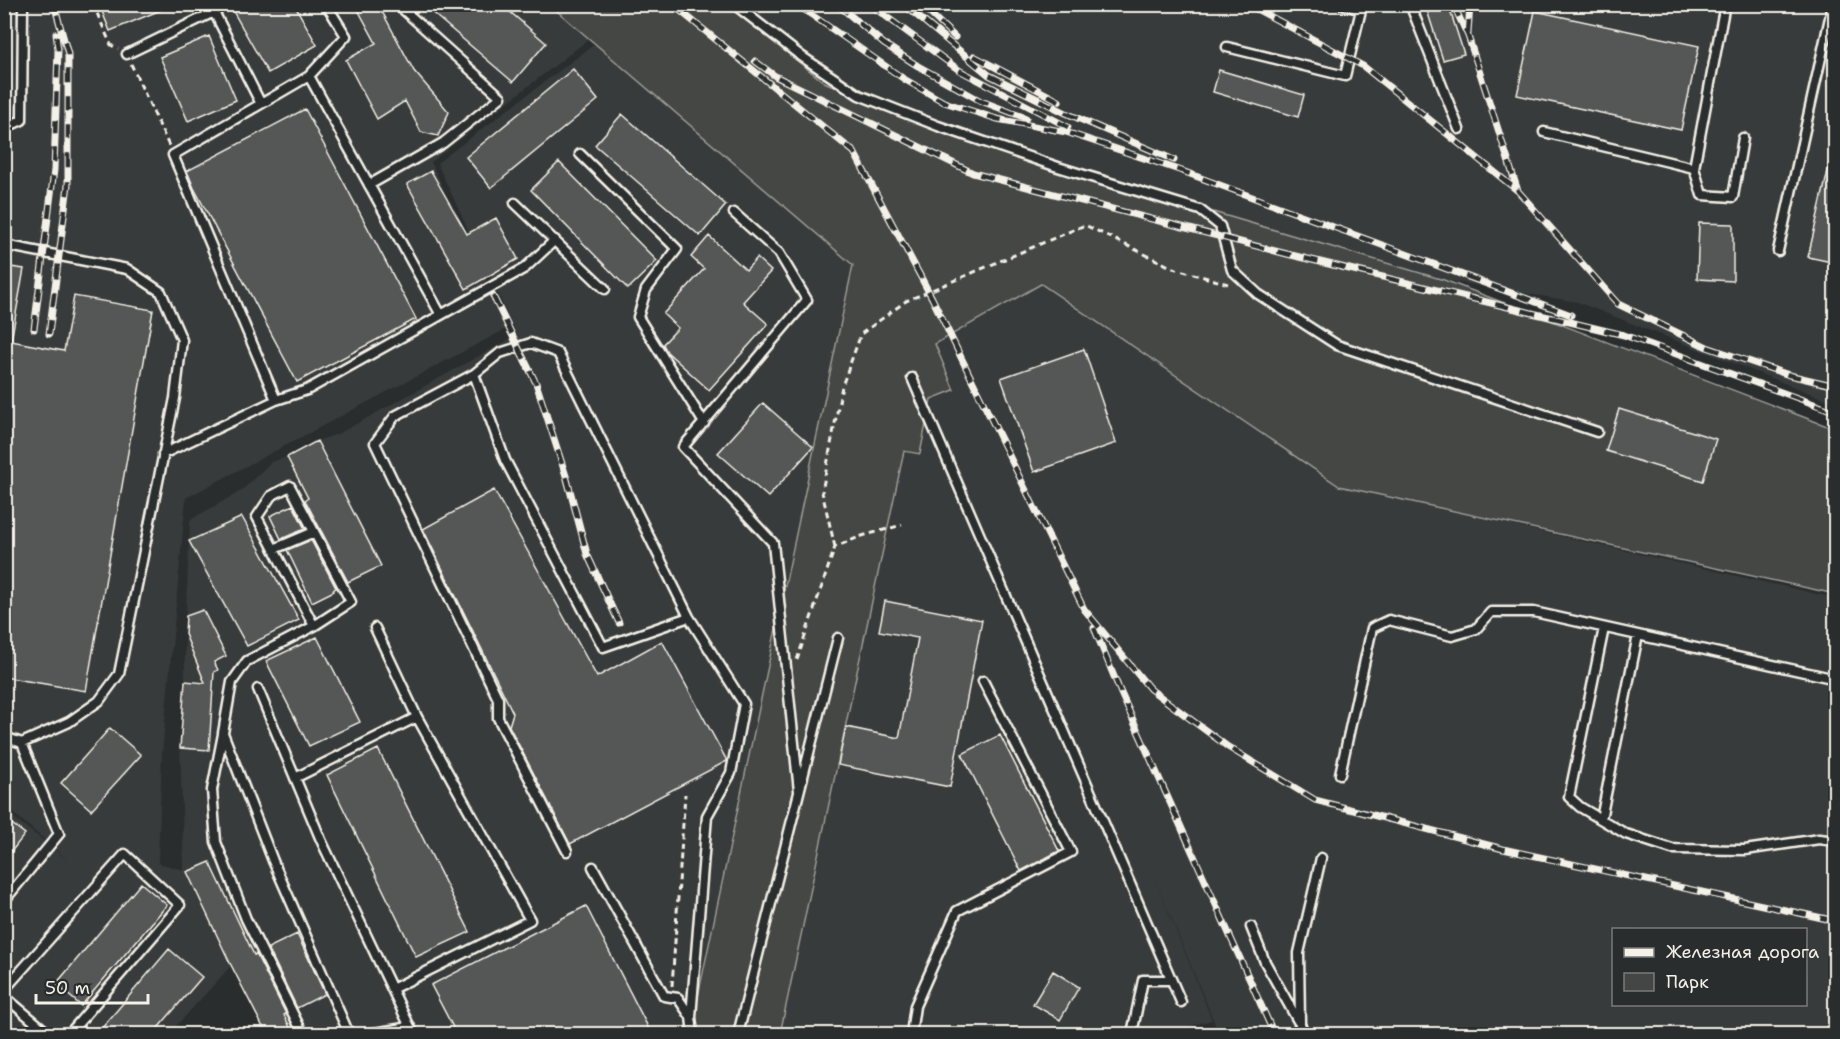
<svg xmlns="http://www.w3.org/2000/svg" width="1840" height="1039" font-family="'Shantell Sans',sans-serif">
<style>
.built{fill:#373a3a;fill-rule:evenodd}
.green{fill:#444645;stroke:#9c9c96;stroke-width:1.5}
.building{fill:#555756;stroke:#f4f1e8;stroke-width:1.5}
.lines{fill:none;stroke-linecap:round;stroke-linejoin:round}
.service-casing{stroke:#f4f1e8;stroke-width:13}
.path{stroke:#f4f1e8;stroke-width:3;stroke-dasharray:6 4.5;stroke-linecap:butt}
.service{stroke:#2a2d2e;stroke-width:8}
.rail-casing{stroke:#f4f1e8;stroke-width:7}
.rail{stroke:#2a2d2e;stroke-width:4.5;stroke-dasharray:14;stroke-linecap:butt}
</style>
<rect width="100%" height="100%" fill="#2a2d2e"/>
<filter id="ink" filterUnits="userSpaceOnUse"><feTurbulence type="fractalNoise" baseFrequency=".0167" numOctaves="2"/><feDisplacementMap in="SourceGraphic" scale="12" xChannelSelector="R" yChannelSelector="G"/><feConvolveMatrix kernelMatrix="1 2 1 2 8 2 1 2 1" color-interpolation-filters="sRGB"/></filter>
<g filter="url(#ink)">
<path class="built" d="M5 5H549L589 39 431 162 508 328 186 498 162 754 158 863 184 870 180 748 185 681V634L190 520 241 491 271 462 287 457 317 441 338 434 517 335 437 163 596 43 853 265 689 1034H267L231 966 169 1034H5L4 810 68 860 5 806Z
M727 5H1835V403L1577 302 1444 280 1064 168 964 140 824 82Z
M1041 284 1339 486 1835 598V1034H1219L1154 876 1212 1020 1160 1034H780L904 451 920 454 931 398 935 344ZM1614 930H1806V1004H1614Z"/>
<path class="green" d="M550 5H727L824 82 964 140 1064 168 1444 280 1835 429V594L1339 486 1041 284 935 344 954 390 931 399 920 454 904 451 780 1034H690L853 265Z"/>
<path class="building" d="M99 4H173V5L110 31Z
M229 4H294L317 45 268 73Z
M355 4H378L414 71 449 112 438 136 421 132 405 101 377 119 346 60 376 43Z
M422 4H501L546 43 513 82Z
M1425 4H1448L1464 54 1443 60Z
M1535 11 1699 46 1681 130 1517 95Z
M209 36 236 100 188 121 160 57Z
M573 69 598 100 491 188 466 157Z
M1219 70 1304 95 1298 117 1213 92Z
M305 109 416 319 297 382 194 188 187 171Z
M622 114 726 205 700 236 595 145Z
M1831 158 1836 159V263L1808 257Z
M559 162 657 261 628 289 531 190Z
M431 171 467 234 496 218 518 259 466 289 407 184Z
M1699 223 1733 224V281L1697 279Z
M709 236 746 270 757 258 771 271 743 302 768 324 709 390 667 352 663 344 678 328 663 314 704 269 691 257Z
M4 266 24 269 11 341 64 351 74 296 153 310 86 691 4 677Z
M1084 349 1116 443 1034 472 1001 378Z
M763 403 813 447 768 497 718 453Z
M1619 409 1716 439 1703 481 1606 451Z
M317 441 381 566 348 582 305 500 308 498 287 457Z
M494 490 597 677 662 641 727 761 570 844 509 726 513 713 423 529Z
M293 505 305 529 281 539 270 516Z
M242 517 299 620 247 646 189 541Z
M311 540 336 588 333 590 334 591 312 602 287 550Z
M885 601 982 620 950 787 838 765 846 727 899 738 918 638 879 631Z
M203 610 226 656 214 662 218 670 214 672 209 750 180 748 185 681 205 683 185 634 186 616Z
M317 637 360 722 309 746 266 661Z
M110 728 141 755 91 810 61 783Z
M1000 735 1059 851 1021 871 962 754Z
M378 749 470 932 416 957 327 775Z
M4 818 25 834 4 861Z
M210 862 254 955 256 954 286 1014 284 1015 294 1035H267L230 963 187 872Z
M141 883 167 905 81 1006 56 984Z
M586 906 652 1035H457L431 985Z
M297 934 325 994 297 1008 268 948Z
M169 949 202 977 152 1035H96Z
M1053 971 1079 987 1060 1020 1033 1004Z"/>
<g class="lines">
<defs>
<path id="service" d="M210 4 261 104
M734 4 801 56 859 95 938 126 1058 167 1200 210 1220 226 1232 270 1258 294 1337 345 1597 432
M1342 4 1361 10 1362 6
M1410 4 1459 129
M1227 47 1345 76 1361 10
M127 54 214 12
M309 76 346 36 326 4
M4 128 22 120 23 4
M1544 132 1694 168 1725 4
M580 154 677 249 646 290 638 317 704 423
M1694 168 1702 195 1733 197 1743 138
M369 185 443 143 501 97 397 4
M515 203 605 289
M734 213 779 253 807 300 683 447 773 543 799 791
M4 245 127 269 161 292 182 340 175 398 119 674 99 701 69 722 22 743
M1778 251 1833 4
M441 315 525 268 555 240
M474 374 395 416 375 443 498 699V718L567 851
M912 378 1181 1002
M163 454 276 400 307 390 441 315 309 76 173 155 276 400
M274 549 314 532
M689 617 603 647 505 460 474 374 500 353 531 343 558 353 689 617 744 704 731 773 707 816 691 1017 693 1034
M314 626 257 517 271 496 290 486 351 602 314 626 247 661 232 682 223 733 273 861 349 1034
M375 628 417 717 530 920 392 989
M1604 628 1569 797 1580 807 1626 834 1672 849 1745 850 1819 839 1836 841
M258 689 321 840 410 1027
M223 734 212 790 216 842 246 919 303 1034
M4 737 22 743 59 834 4 901
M1340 774 1372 628 1389 620 1452 636 1476 629 1491 612H1534L1836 679
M295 778 417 717
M1601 819 1638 635
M593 867 664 996 678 998 691 1017
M1251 927 1265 962 1298 1021
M4 990 125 854 180 905 69 1034
M4 996 49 1034
M368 1034 410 1027 414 1034
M738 1034 838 638
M911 1034 915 1006 957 911 1071 852 983 681
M1130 1034 1133 1029 1143 980H1171
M1305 1034 1300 1024 1299 953 1321 858"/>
</defs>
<use href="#service" class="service-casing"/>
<path class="path" d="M93 4 111 45 118 49
M131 64 169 146
M835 547 822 492 842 386 861 334 906 301 1085 225 1173 268 1228 284
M797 660 835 547 862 536 902 525
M672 986 685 794"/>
<use href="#service" class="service"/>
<defs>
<path id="rail" d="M672 4 854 152 932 298 1084 609 1150 689 1228 747 1315 800 1503 849 1836 921
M796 4 904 79 944 102 997 119 1066 132 1182 171 1571 315
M837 4 884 44 918 66 981 101 1026 118
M869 4 959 70 1068 127
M903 4 989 75 1066 113 1174 160
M920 4 955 37
M1247 4 1363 66 1518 191
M1453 4 1468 36 1518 191 1618 304 1707 347 1789 375 1836 386
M1468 34 1470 4
M974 56 1059 101
M755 61 775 76 973 173 1287 254 1624 335 1836 412
M493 296 536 383 567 479 587 554 619 623
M34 329 54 170 58 49 56 34
M49 334 68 185V54L54 4
M1094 628 1120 691 1274 1034"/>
</defs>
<use href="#rail" class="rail-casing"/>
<use href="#rail" class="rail"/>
</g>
</g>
<rect width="1840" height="1039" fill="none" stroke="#2a2d2e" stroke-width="24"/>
<rect x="12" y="12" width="1816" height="1015" fill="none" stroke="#f4f1e8" stroke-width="2" filter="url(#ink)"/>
<rect x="1612" y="928" width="195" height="78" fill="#2a2d2e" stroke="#7b7b78" stroke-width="1.5"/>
<rect x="1624" y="948" width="30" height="9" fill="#f4f1e8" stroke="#7b7b78" stroke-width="1.5"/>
<text x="1666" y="958" font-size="18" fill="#f4f1e8">Железная дорога</text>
<rect x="1624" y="973" width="30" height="18" fill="#444645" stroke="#7b7b78" stroke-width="1.5"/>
<text x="1666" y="988" font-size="18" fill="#f4f1e8">Парк</text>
<path d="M36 994v9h112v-9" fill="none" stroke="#f4f1e8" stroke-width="3"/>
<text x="45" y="994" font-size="18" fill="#f4f1e8" stroke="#2a2d2e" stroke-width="4.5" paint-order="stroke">50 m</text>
</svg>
